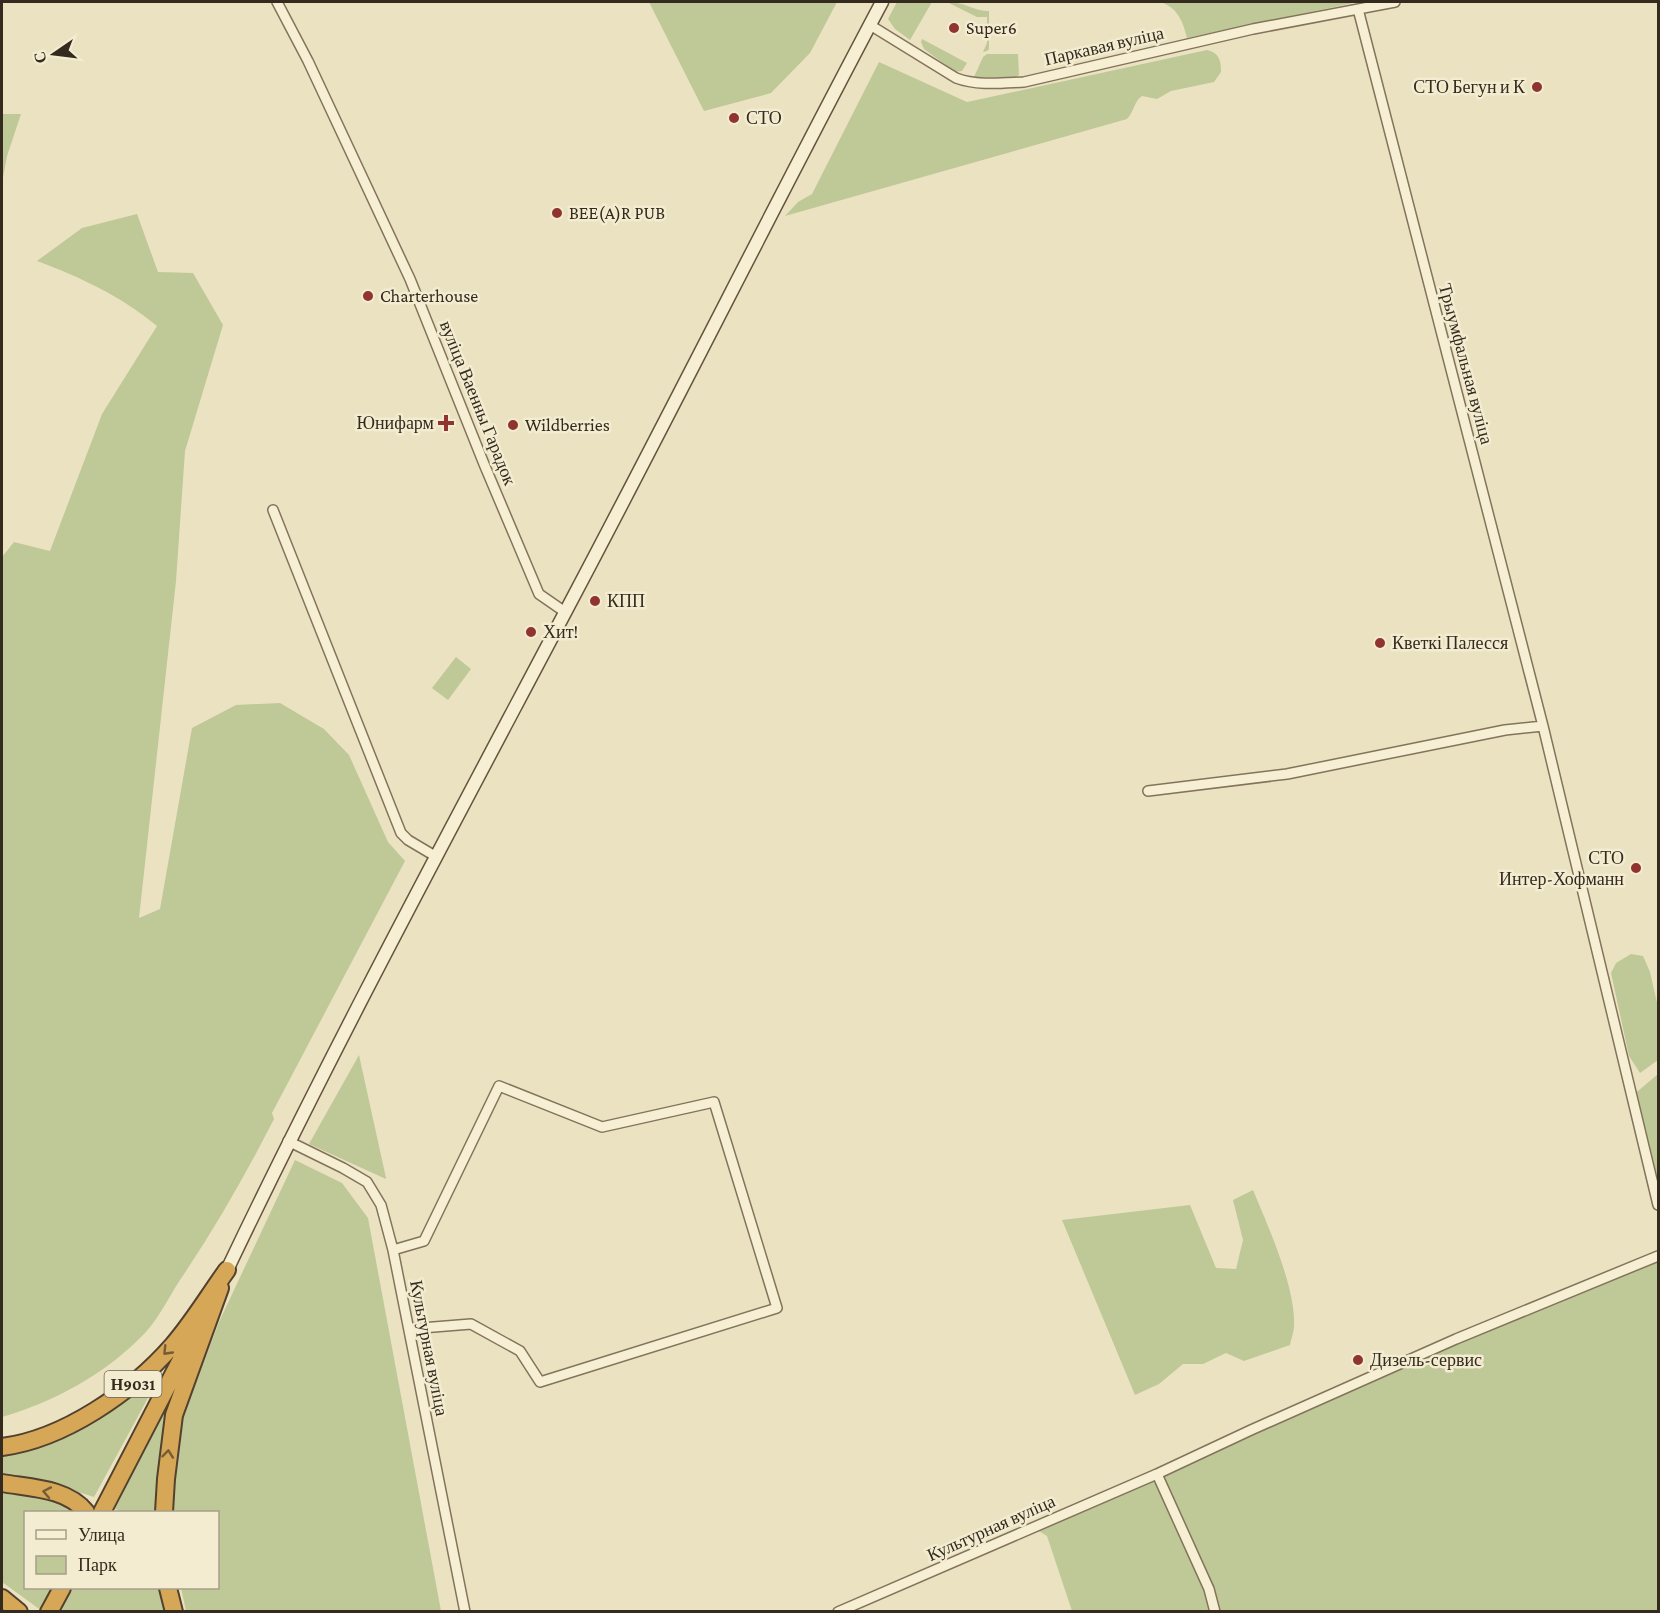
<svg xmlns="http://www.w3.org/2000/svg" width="1660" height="1613" font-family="'Crimson Pro',serif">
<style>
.green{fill:#bfc897}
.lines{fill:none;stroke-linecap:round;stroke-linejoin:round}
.street-casing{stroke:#83735a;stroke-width:12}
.secondary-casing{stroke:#65543d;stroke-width:15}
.highway-casing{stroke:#51412e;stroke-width:20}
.street{stroke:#f6efd4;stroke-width:9}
.secondary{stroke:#f6efd4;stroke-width:12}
.highway{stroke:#d6a757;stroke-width:16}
.oneway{stroke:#755c35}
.poi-dot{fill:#8f342e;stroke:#f3ecd1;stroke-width:2}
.labels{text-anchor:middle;stroke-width:5;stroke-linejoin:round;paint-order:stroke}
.shield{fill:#f3ecd1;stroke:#6d6454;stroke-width:1.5}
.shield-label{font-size:16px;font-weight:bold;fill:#342a1e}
.poi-label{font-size:18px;fill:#342a1e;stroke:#f3ecd1;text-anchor:start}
.street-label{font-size:18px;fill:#342a1e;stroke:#f3ecd1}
</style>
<rect width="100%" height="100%" fill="#ebe2c2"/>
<path class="green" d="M649 2H837L810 53 771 93 704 111Z
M897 2H932L910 40 895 29 888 19Z
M947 2C962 1 974 11 989 11V49L987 51 983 52 987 43V17H977Z
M1160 2H1358L1187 38C1183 21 1177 7 1160 2Z
M922 39 967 63 962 71 955 72 924 49 921 42Z
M1207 50C1219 53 1221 60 1221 72L1214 82 1171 91 1157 99 1142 96C1134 101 1134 112 1127 119L785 216 798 202 812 194 879 62 967 102Z
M987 54H1018L1019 75 1016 77H974L983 57Z
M2 114H21L7 156 2 183Z
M137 214 158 272 193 273 223 325 185 451 176 581 139 918 160 909 192 728 236 705 280 703 324 729 349 755 388 842 405 861 272 1113 274 1119C246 1174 215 1228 180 1280 169 1297 159 1318 145 1333 107 1373 54 1402 2 1417V557L14 542 50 551 102 414 157 326C121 296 80 277 37 261L82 228Z
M456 657 471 669 448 700 432 688Z
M1631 954 1643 956 1650 972 1658 1007V1060L1640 1073 1629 1056 1611 973 1616 963Z
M359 1055 386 1178V1179L309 1144Z
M1658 1074V1205L1632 1096Z
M295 1160 342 1183 368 1218 441 1611H186L181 1588H218V1512H172L178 1431 219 1322Z
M1253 1190C1268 1226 1296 1288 1294 1326 1294 1332 1291 1339 1290 1345L1244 1361 1226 1353 1203 1364H1183L1159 1384 1135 1395 1062 1220 1190 1205 1216 1268 1236 1269 1243 1240 1233 1200Z
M1658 1256V1611H1072L1047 1536 1034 1528 1251 1430Z
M172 1354 94 1497 53 1484 2 1474V1451L33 1445Z
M181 1377 161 1512H123L115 1509Z
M2 1488 68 1502 78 1512H26V1588H54L42 1611 2 1582Z
M72 1588H161L169 1612H58Z"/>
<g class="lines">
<defs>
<path id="street" d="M277 2 308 61 410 279 484 464 539 594 565 612
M1358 9 1543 726 1658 1205
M870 25 956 78C977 86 1002 83 1024 82L1253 29 1395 2
M273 510 401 833 408 840 435 856
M1148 791 1287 774 1505 730 1543 726
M288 1141 343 1168 367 1182 381 1205 393 1250 465 1612
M393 1250 424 1241 499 1086 602 1127 714 1102 777 1308 540 1382 520 1351 471 1324 409 1329
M1157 1474 1209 1589 1215 1612
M838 1612 1157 1474 1251 1430 1456 1339 1658 1256"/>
<path id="secondary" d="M227 1270C337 1039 459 814 578 588 681 393 779 196 882 2"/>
<path id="highway" d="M2 1447C64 1439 132 1392 173 1345 193 1322 209 1295 227 1270
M2 1483C30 1488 67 1488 86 1512
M102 1512 202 1319
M164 1512 166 1479 174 1415 220 1288
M168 1588 174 1612
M2 1598 19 1612
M49 1612 62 1588"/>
</defs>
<use href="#street" class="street-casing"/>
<use href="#secondary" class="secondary-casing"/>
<use href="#highway" class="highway-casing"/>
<use href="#street" class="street"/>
<use href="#secondary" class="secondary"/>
<use href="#highway" class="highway"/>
</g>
<defs><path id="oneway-chevron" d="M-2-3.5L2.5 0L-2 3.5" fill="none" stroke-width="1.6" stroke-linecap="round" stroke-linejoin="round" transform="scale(1.5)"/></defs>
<g class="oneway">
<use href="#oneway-chevron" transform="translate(167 1351) rotate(134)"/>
<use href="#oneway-chevron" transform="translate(168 1454) rotate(-84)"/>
<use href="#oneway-chevron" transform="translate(47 1492) rotate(-169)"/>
</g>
<g class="poi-dot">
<circle cx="954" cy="28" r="6"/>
<circle cx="1537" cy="87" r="6"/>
<circle cx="734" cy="118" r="6"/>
<circle cx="557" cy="213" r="6"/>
<circle cx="368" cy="296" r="6"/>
<path d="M443 414h6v6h6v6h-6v6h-6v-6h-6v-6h6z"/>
<circle cx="513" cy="425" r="6"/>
<circle cx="595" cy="601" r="6"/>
<circle cx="531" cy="632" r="6"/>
<circle cx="1380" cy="643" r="6"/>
<circle cx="1636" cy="868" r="6"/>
<circle cx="1358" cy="1360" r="6"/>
</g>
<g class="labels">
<rect class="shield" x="104.5" y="1371" width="57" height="26" rx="4.5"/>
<g class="shield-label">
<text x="133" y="1390">Н9031</text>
</g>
<g class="poi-label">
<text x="966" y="34">Super6</text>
<text x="1525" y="93" text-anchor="end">СТО Бегун и К</text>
<text x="746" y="124">СТО</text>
<text x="569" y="219">BEE(A)R PUB</text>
<text x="380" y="302">Charterhouse</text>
<text x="434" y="429" text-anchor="end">Юнифарм</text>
<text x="525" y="431">Wildberries</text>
<text x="607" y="607">КПП</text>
<text x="543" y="638">Хит!</text>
<text x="1392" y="649">Кветкі Палесся</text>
<text x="1624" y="864" text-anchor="end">СТО<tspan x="1624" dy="21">Интер-Хофманн</tspan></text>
<text x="1370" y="1366">Дизель-сервис</text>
</g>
<g class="street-label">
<text transform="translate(1104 46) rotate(-13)" y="6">Паркавая вуліца</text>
<text transform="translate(1466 364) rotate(75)" y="6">Трыумфальная вуліца</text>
<text transform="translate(478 403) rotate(68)" y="6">вуліца Ваенны Гарадок</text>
<text transform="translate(429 1348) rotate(79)" y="6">Культурная вуліца</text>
<text transform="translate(991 1528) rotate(-24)" y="6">Культурная вуліца</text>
</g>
</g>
<rect width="1660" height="1613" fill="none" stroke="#342a1e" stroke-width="6"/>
<rect x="24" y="1511" width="195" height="78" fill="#f3ecd1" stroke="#a79e89" stroke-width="1.5"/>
<rect x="36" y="1530" width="30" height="9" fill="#f6efd4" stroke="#a79e89" stroke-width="1.5"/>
<text x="78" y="1541" font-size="18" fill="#342a1e">Улица</text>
<rect x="36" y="1556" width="30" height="18" fill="#bfc897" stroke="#a79e89" stroke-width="1.5"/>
<text x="78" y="1571" font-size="18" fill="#342a1e">Парк</text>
<g transform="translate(54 54) rotate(256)" stroke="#f3ecd1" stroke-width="4.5" paint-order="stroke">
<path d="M0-4.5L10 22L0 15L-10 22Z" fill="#342a1e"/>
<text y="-9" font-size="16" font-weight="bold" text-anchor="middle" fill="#342a1e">С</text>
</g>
</svg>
